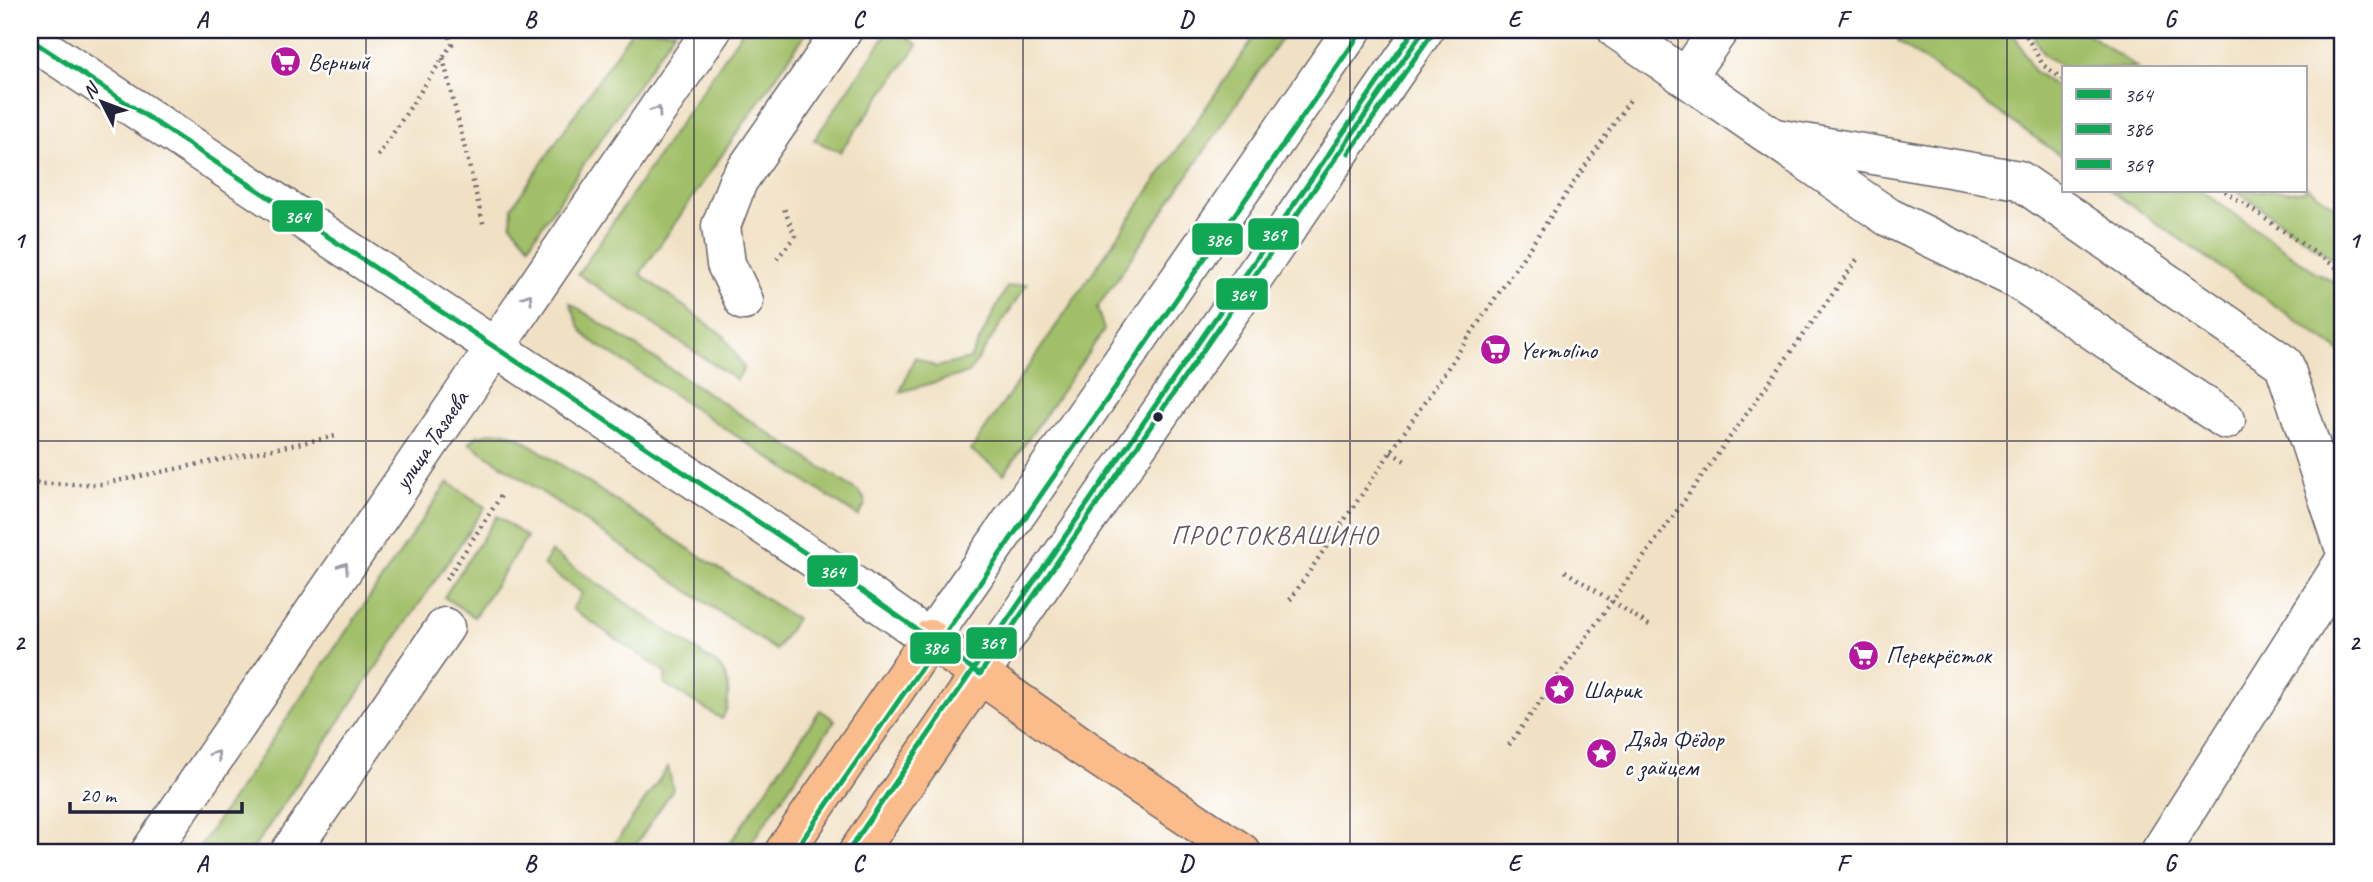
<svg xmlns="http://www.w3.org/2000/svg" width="2373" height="882" font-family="Caveat,sans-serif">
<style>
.grass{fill:#a0bf67;stroke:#617051;stroke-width:2}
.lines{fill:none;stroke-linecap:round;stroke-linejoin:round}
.minor-casing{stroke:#6a656b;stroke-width:41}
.major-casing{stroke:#6a656b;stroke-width:41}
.path{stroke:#6a656b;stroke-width:4.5;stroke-dasharray:2 5;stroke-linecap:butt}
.minor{stroke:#fff;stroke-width:38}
.major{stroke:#fabc8b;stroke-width:38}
.bus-1-casing{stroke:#fff;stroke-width:10}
.bus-2-casing{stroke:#fff;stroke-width:10}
.bus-3-casing{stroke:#fff;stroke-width:10}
.bus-1{stroke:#10a855;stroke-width:5}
.bus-2{stroke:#10a855;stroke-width:5}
.bus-3{stroke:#10a855;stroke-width:5}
.oneway{stroke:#9c9ca7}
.grid{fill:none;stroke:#22223b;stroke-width:2;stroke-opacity:0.55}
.bus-dot{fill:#22223b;stroke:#fff;stroke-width:2.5}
.labels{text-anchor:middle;stroke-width:5;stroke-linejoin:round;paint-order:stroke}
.poi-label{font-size:24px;fill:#22223b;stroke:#fff;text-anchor:start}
.street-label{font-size:24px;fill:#22223b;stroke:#fff}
.neighbourhood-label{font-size:26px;letter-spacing:2px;fill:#66535b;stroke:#fff}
.line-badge{stroke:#fff;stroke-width:2.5}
.badge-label{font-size:19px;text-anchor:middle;font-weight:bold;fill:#fff}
.neatline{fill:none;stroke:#22223b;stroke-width:2.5}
.grid-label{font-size:23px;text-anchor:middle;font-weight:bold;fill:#22223b}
</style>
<rect width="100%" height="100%" fill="#fff"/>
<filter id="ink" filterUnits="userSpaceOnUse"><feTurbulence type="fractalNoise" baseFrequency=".0143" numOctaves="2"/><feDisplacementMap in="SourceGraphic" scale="14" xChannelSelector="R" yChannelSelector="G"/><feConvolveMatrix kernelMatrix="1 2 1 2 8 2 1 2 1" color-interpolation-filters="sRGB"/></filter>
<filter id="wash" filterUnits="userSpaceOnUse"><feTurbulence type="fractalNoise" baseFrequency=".00686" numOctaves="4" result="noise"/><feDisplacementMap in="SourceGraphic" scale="28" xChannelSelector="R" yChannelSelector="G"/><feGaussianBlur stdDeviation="1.57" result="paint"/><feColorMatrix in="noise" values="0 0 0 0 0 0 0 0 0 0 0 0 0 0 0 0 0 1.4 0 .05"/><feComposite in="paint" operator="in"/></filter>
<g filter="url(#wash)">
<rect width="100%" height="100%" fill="#f1e1c4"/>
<path class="grass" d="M632 30H675L529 245 511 224 512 207Z
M743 30H808L640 274 724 336 744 368 737 380 578 274Z
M889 30H898L918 45 840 152 814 140Z
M1259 30H1287L1097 308 1104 330 1004 474 971 450Z
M1905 30H2012L2033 70 2063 92V157L1898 42Z
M2030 30H2082L2137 68H2064L2043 54Z
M2305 185 2343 212V263L2333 259 2237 191H2305Z
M2111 191H2202L2317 273 2343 286V353Z
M1027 284 969 373 900 392 915 357 936 367 970 359 1007 287Z
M570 303 859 492 864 498 865 505 858 516 589 339 580 328Z
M496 432H506L520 438 796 619 776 650 469 443 477 436Z
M448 482 485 507 251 852H196Z
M497 516 527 537 474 617 444 597Z
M551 552 718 665C731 678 731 704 722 719L665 684V672L572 609 582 593 543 566Z
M820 710 835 720 745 852H724Z
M668 767 673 789 631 852H609Z"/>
</g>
<g filter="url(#ink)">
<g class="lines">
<defs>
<path id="minor" d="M1617 30 1888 217 2018 280 2226 420
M30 39 855 586 930 639 1352 30
M1686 77 1719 30
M1775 138 2019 180 2284 364 2343 544
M744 301 726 264 721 226 738 181 843 30
M980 674 1424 30
M150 852 712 30
M290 852 445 627
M2160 852 2343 563"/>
<path id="major" d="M784 852 930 639 1084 748 1241 852
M858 852 980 674"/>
</defs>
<use href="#minor" class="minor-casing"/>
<use href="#major" class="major-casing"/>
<path class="path" d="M2023 30 2043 65 2063 79
M443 58 484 227
M378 156 452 44 448 30
M2225 191 2343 272
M777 259 795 236 783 206
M1391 452 1405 461
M30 481 40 484H102L336 436
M1565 571 1652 627
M446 580 503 493
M1290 600 1630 100
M1509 745 1859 257"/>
<use href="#minor" class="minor"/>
<use href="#major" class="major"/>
<defs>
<path id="bus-1" d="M30 39 855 586 980 674 1424 30"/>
<path id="bus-2" d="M1349 153 1431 35
M794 852 1359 35"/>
<path id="bus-3" d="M851 847 1414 30"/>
</defs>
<use href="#bus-1" class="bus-1-casing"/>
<use href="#bus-2" class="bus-2-casing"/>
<use href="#bus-3" class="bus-3-casing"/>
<use href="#bus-1" class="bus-1"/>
<use href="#bus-2" class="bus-2"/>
<use href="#bus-3" class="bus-3"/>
</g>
<defs><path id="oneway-chevron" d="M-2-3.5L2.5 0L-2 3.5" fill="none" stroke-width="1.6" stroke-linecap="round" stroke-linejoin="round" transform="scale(1.75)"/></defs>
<g class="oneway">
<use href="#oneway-chevron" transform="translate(657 111) rotate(-55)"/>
<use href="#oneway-chevron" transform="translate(528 298) rotate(-56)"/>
<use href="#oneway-chevron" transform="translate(344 567) rotate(-56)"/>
<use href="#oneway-chevron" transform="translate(216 755) rotate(-56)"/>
</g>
</g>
<path class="grid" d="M366 30V852M694 30V852M1023 30V852M1350 30V852M1678 30V852M2007 30V852M30 441H2343"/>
<defs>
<symbol id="supermarket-disc" viewBox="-11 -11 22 22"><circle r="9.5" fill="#b5179e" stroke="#fff"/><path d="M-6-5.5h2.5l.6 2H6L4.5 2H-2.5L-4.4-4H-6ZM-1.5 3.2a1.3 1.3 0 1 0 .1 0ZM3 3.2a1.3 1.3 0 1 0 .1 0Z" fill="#fff"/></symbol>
<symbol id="sight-disc" viewBox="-11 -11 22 22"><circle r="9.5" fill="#b5179e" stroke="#fff"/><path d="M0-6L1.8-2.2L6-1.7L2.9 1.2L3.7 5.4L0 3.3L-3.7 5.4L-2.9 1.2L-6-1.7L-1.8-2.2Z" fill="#fff"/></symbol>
</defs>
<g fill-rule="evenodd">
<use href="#supermarket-disc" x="268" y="44" width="35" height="35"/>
<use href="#supermarket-disc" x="1478" y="332" width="35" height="35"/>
<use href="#supermarket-disc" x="1846" y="638" width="35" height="35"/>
<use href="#sight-disc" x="1542" y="672" width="35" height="35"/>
<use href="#sight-disc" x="1584" y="736" width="35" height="35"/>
</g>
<circle class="bus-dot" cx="1158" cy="417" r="6"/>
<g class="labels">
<g class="poi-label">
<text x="308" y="70">Верный</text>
<text x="1519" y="358">Yermolino</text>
<text x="1886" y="663">Перекрёсток</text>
<text x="1583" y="698">Шарик</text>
<text x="1624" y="747">Дядя Фёдор<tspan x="1624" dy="28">с зайцем</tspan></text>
</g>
<g class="street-label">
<text transform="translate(431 440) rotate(-56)" y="8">улица Тазаева</text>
</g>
<g class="neighbourhood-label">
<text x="1275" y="544">ПРОСТОКВАШИНО</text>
</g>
</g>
<g class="line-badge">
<rect x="271" y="199" width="53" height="34" rx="7" fill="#10a855"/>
<rect x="1247" y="217" width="53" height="34" rx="7" fill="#10a855"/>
<rect x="1191" y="222" width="53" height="34" rx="7" fill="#10a855"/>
<rect x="1215" y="277" width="54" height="34" rx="7" fill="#10a855"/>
<rect x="806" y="554" width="53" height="34" rx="7" fill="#10a855"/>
<rect x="965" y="626" width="53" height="34" rx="7" fill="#10a855"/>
<rect x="909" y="631" width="53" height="34" rx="7" fill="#10a855"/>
</g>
<g class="badge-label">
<text x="297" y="223">364</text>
<text x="1273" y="241">369</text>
<text x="1218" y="246">386</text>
<text x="1242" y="301">364</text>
<text x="832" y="578">364</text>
<text x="992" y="649">369</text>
<text x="935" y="654">386</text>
</g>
<rect width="2373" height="882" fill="none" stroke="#fff" stroke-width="77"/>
<rect x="2062" y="66" width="245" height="126" fill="#ffffff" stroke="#a7a7b1" stroke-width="2"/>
<rect x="2076" y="89" width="35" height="10" fill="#10a855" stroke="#a7a7b1" stroke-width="2"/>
<text x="2124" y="102" font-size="21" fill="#22223b">364</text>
<rect x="2076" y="124" width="35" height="10" fill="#10a855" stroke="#a7a7b1" stroke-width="2"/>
<text x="2124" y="136" font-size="21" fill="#22223b">386</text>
<rect x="2076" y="159" width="35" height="10" fill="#10a855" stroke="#a7a7b1" stroke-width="2"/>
<text x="2124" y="172" font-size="21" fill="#22223b">369</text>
<g transform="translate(102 102) rotate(312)" stroke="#ffffff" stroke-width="5" paint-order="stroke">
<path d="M0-5L12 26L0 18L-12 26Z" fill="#22223b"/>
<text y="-10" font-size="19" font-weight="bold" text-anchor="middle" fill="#22223b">N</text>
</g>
<path d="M70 802v10h172v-10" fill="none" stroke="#22223b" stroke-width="3.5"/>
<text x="80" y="802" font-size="21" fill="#22223b" stroke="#ffffff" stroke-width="5" paint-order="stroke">20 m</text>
<rect x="38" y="38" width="2296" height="806" class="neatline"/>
<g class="grid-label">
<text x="202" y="27">A</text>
<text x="530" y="27">B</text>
<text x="858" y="27">C</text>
<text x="1186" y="27">D</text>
<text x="1514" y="27">E</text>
<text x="1842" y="27">F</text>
<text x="2170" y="27">G</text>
<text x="19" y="248">1</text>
<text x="2354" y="248">1</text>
<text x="19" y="650">2</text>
<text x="2354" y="650">2</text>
<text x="202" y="871">A</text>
<text x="530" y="871">B</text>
<text x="858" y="871">C</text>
<text x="1186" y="871">D</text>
<text x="1514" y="871">E</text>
<text x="1842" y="871">F</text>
<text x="2170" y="871">G</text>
</g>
</svg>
